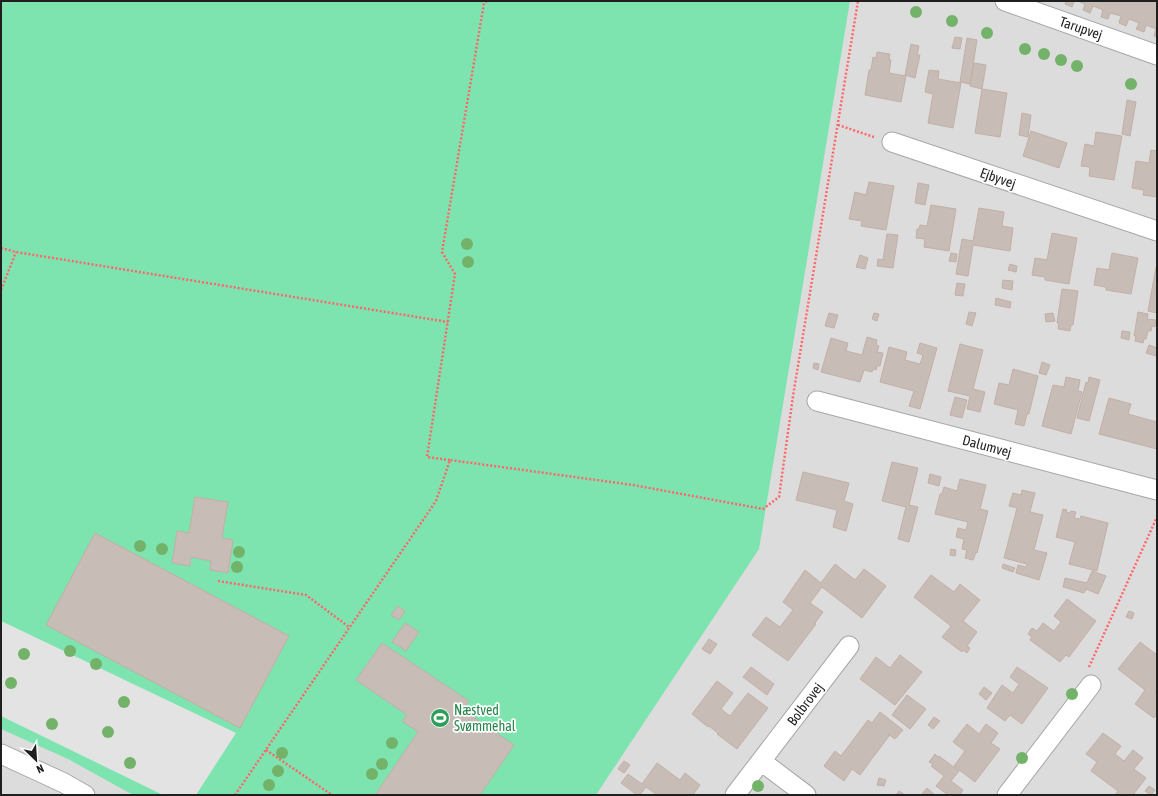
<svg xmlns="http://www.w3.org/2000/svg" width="1158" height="796" font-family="'Asap Condensed',sans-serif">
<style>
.residential{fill:#dddcdc}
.pitch{fill:#7ee4af}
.parking{fill:#e3e3e3}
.building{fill:#c8bcb7;stroke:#c3afa6}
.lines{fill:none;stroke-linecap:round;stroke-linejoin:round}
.street-casing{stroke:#a6a6a6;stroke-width:21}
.path{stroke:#ff676c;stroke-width:2.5;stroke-dasharray:2 2;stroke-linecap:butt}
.street{stroke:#fff;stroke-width:19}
.tree{fill:#73b369}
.labels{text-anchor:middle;stroke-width:3.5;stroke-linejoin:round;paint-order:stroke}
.street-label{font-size:14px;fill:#1f1f1f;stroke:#fff}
.leisure-label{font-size:14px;fill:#27864d;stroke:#fff;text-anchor:start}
</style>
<rect width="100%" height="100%" fill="#f0ebe4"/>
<path class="residential" d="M1 1H1157V795H1Z"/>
<path class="pitch" d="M1 1H850L759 549 596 795H133L68 759 1 729Z"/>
<path class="parking" d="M1 621 236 733 196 795H163L1 716Z"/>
<path class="building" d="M1066 1H1074L1072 7 1065 4Z
M1078 1H1157V37L1154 36 1156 29 1146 25 1144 32 1136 29 1139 23 1129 19 1126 26 1119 23 1121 16 1110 13 1108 19 1101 17 1103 10 1093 6 1090 13 1083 10 1085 4Z
M955 37 962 38 960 49 952 48Z
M967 38 977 40 970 84 960 82Z
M911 44 919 46 917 55H920L915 78 905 75Z
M877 52 890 54 889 60H891L889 73 906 76 901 102 865 95 869 70H871L873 57 876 58Z
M974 63 986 65 982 89 970 86Z
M929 70 939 71 938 79 961 83 953 128 928 123 933 94 925 92Z
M982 89 1007 93 1000 137 975 133Z
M1127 100 1136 102 1130 136 1122 134Z
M1022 113 1031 115 1028 137 1019 135Z
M1031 131 1067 143 1059 168 1023 156Z
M1096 132 1122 136 1114 180 1089 176 1090 167 1081 166 1085 144 1094 146Z
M1151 150 1157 151V197L1143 195 1144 190 1132 188 1136 161 1149 163Z
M869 182 894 186 886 230 861 226 862 221 849 219 855 192 866 195Z
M918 183 929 185 925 205 915 203Z
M931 205 956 209 949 251 924 247 925 239 916 238 917 229H919L920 225 927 226Z
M979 208 1004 212 1002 226 1013 228 1010 251 973 245 968 276 956 274 962 239 973 241Z
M1052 233 1077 238 1069 284 1045 280V277L1032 275 1035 258 1047 260Z
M887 234 898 235 893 268 877 266 878 259 883 260Z
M951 253 957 254 956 262 949 261Z
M1112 253 1138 258 1131 294 1106 290V287L1094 285 1097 268 1109 270Z
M860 255 868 258 865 269 856 267Z
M1010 264 1017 266 1016 272 1008 270Z
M1156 267H1157V313L1148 311Z
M1003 280 1013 281 1012 290 1002 288Z
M957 283 965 284 963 296 955 295Z
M1062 289 1078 291 1073 325H1071L1070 331 1058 329 1059 323H1057Z
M996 298 1011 302 1010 308 995 305Z
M969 312 976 313 972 326 966 324Z
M1138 312 1148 314 1147 319 1156 320 1155 327 1152 326 1151 331H1148L1146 339H1144L1143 343 1135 341 1136 336H1134Z
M829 313 838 315 834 328 825 326Z
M874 313 879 314 877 321 872 319Z
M1053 313 1055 321 1046 322 1045 314Z
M1122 331 1130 332 1129 340 1121 338Z
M867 337 877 340 876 345 879 346 877 352 883 353 880 366H877L876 370 873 369 872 372 864 370 860 382 821 372 831 338 848 343 846 351 862 355Z
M920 343 937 348 920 409 909 406 914 391 880 382 889 347 907 352 905 360 920 364 923 355 917 353Z
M960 344 983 350 973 389 985 392 980 412 967 409 970 396 948 391Z
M1149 345 1157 348 1156 356 1146 353Z
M1042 362 1050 365 1046 375 1039 373Z
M814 363 819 364 818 370 813 368Z
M1013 369 1038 376 1029 414H1027L1024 426 1015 424 1018 410 994 404 999 383 1009 385Z
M1066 377 1080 380 1078 391 1082 392 1071 434 1042 426 1053 385 1064 387Z
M1089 377 1100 380 1089 421 1077 418 1086 382 1088 383Z
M955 397 967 400 962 418 950 415Z
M1109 398 1131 404 1128 414 1157 422V449L1099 434Z
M892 462 918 468 909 505 918 507 909 542 898 539 906 507 882 501Z
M803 472 849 483 844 501 853 504 846 531 833 527 837 510 796 500Z
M930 474 941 477 939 486 928 483Z
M960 479 986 485 980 509 988 511 977 553 976 552 973 560 965 558 967 550 962 549 964 539 956 537 958 528 966 530 968 522 935 514 940 494H942L944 487 957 491Z
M1022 490 1035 493 1030 512 1043 515 1034 550 1047 553 1039 580 1016 573 1018 565 1026 567 1027 564 1004 558 1017 508 1009 506 1013 493 1021 495Z
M195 497 228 502 222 538 233 540 228 573 210 570 211 561 191 557 190 566 172 563 177 531 189 533Z
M1063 509 1067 510 1066 512 1070 513 1071 511 1076 512 1074 518 1080 519 1081 516 1108 523 1097 571 1069 564 1075 542 1056 537Z
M95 533 289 636 240 728 46 625Z
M951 549 956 550 955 556 950 555Z
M835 564 855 580 864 569 886 586 862 618 822 587 810 603 823 612 815 623 816 624 788 661 752 635 766 617 780 627 793 610 783 602 805 570 821 583Z
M1003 564 1015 568 1013 572 1002 568Z
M1092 571 1106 576 1098 594 1086 589 1084 593 1063 587 1065 578 1087 583Z
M931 575 954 592 960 584 980 600 963 621 977 632 967 646 970 648 967 653 963 650 962 652 942 637 951 626 914 597Z
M1067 599 1096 621 1069 657 1066 655 1060 662 1030 640 1032 637 1028 634 1032 628 1037 631 1043 623 1054 631 1061 622 1054 616Z
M398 606 405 611 399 620 391 615Z
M1129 611 1134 613 1132 619 1126 617Z
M405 623 419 632 406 651 392 642Z
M709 639 717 644 710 654 702 649Z
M1140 642 1157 655V690L1155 693 1157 694V714L1154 718 1135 704 1145 690 1118 669Z
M382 643 469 701 463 710 514 745 480 795H375L418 732 402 721 407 715 356 680Z
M900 655 922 672 895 705 860 679 876 657 890 668Z
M751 667 774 684 767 695 743 677Z
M1017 667 1048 688 1022 724 1010 715 1005 721 987 708 1002 685 1013 693 1019 684 1010 677Z
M717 681 733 693 721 709 730 716 748 693 768 708 737 749 717 734 718 733 709 726 708 727 692 714Z
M984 687 992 693 986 700 979 694Z
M907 695 926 709 910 729 892 715Z
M880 712 903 730 895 739 888 734 889 736 860 775 852 769 844 781 824 766 835 751 841 756 868 720 872 723Z
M934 717 940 721 933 729 928 725Z
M967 724 979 734 986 724 998 733 991 743 1000 749 975 782 954 766 965 751 953 742Z
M1103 733 1121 746 1115 754 1124 761 1133 750 1143 758 1134 769 1146 778 1133 795H1115L1118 791 1091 771 1097 762 1086 754Z
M935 754 938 757 939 756 959 771 951 781 963 790 960 795H948L936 786 944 776 931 766 933 764 929 762Z
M624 761 630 765 624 773 618 769Z
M657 763 680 780 685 773 700 785 693 795H657L646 787 640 795H637L621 783 628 774 642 784Z
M879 778 886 780 884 786 877 785Z
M1149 786 1155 790 1151 795 1145 791Z
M927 788 935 795H921Z
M899 791 905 795H896Z"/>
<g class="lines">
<defs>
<path id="street" d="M1005 1 1157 55
M892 142 1157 231
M817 401 1157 490
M1 754 64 783 85 795
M761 761 806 795
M735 795 849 646
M1007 795 1091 685"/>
</defs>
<use href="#street" class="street-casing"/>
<path class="path" d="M838 125 874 137
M1 248 16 252 448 322
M1 290 16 252
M450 460 427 457 455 274 442 252 484 3 487 1
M218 581 306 595 349 627
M1089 667 1157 517
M266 750 332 795
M235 795 436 501 450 460 633 485 763 509 779 497 793 396 858 1"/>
<use href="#street" class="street"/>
</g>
<g class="tree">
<circle cx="916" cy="12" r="6"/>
<circle cx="952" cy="21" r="6"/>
<circle cx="987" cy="33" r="6"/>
<circle cx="1025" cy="49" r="6"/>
<circle cx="1044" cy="54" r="6"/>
<circle cx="1061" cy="60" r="6"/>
<circle cx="1077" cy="66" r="6"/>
<circle cx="1131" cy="84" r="6"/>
<circle cx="467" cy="244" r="6"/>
<circle cx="468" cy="262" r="6"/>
<circle cx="140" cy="546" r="6"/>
<circle cx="162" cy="549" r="6"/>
<circle cx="239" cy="552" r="6"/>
<circle cx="237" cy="567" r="6"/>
<circle cx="70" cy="651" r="6"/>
<circle cx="24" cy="654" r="6"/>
<circle cx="96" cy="664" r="6"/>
<circle cx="11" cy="683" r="6"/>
<circle cx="1072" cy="694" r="6"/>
<circle cx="124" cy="702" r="6"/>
<circle cx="52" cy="724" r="6"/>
<circle cx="108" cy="732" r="6"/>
<circle cx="392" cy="743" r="6"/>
<circle cx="282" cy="753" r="6"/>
<circle cx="1022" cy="758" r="6"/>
<circle cx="130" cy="763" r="6"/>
<circle cx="382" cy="764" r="6"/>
<circle cx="278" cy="771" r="6"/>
<circle cx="372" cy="774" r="6"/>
<circle cx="269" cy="785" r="6"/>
<circle cx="758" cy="786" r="6"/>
</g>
<defs>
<symbol id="stadium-disc" viewBox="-11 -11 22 22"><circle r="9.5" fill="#2e9e5b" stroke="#fff"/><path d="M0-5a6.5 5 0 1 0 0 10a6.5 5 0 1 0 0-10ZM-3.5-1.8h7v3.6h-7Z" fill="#fff"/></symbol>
</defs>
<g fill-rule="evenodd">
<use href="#stadium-disc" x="429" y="707" width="22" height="22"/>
</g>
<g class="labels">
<g class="street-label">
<text transform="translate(1081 28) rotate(19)" y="5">Tarupvej</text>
<text transform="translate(998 178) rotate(19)" y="5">Ejbyvej</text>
<text transform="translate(987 446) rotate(15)" y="5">Dalumvej</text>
<text transform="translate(805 704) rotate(-53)" y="5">Bolbrovej</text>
</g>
<g class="leisure-label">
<text x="454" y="715">Næstved<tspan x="454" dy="16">Svømmehal</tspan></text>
</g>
</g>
<rect width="1158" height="796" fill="none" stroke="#1f1f1f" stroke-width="4"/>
<g transform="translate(36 760) rotate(155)" stroke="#ffffff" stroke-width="3" paint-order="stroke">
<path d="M0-3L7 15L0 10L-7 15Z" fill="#1f1f1f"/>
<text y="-6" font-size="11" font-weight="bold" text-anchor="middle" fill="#1f1f1f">N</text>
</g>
</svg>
